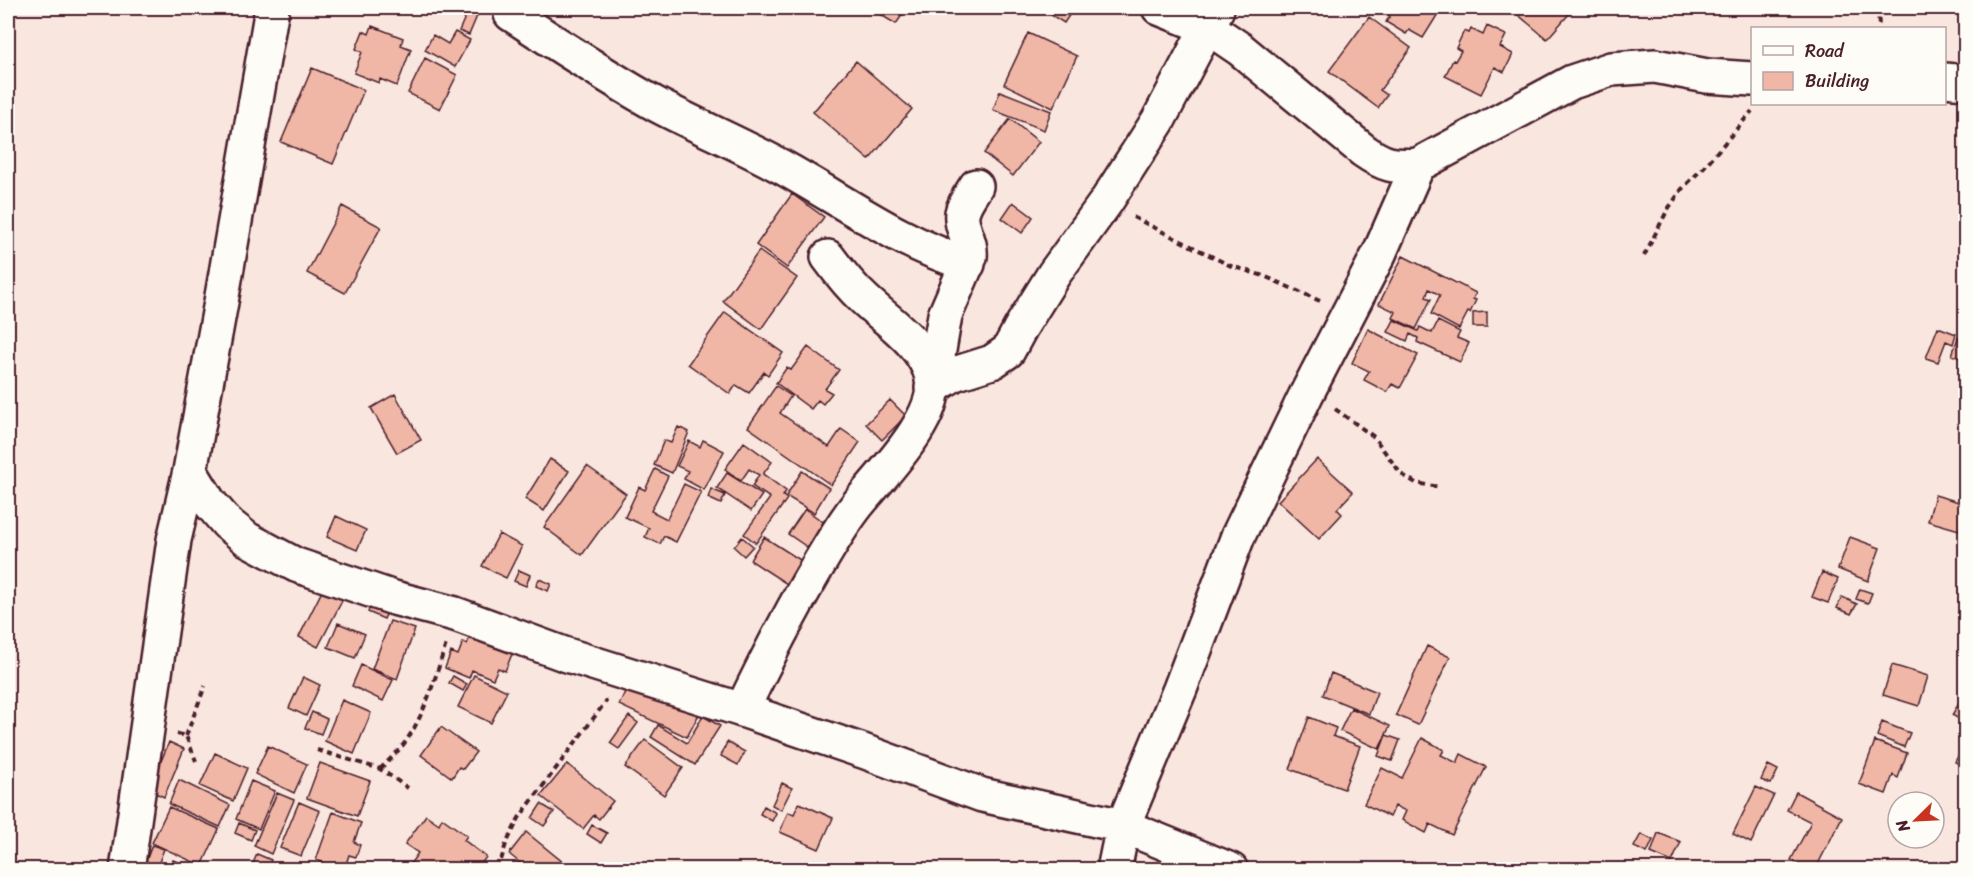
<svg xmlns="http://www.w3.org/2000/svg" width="1973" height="877" font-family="Sriracha,sans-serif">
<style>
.building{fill:#f0b7a7;stroke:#4a1f2b;stroke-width:1.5}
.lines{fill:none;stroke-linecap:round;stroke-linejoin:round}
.minor-casing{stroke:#4a1f2b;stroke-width:38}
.path{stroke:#4a1f2b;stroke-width:4;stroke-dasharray:6 4.5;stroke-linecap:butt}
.minor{stroke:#fdfcf7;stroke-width:33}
</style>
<rect width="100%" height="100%" fill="#f9e7df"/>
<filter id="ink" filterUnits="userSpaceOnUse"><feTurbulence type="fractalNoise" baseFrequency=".0167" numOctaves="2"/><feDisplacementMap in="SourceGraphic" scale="12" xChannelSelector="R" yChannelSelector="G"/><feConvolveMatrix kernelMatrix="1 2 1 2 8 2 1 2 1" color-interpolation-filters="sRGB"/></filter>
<g filter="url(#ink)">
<path class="building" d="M469 8 480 9 469 35 459 31Z
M869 8H907L896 24Z
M1040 8H1074L1064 23Z
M1379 8H1439L1441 9 1423 38 1409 30 1406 34 1386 22 1390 16Z
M1510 8H1562L1569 14 1547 39Z
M1369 17 1411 48 1380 90 1387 95 1378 108 1329 71Z
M372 26 403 38 401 45 411 49 397 86 380 79 379 83 354 73 362 52 356 49 363 31 369 34Z
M1487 26 1506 35 1500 47 1513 54 1504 72 1495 67 1481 94 1445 76 1453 60 1455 61 1461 51 1456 48 1464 31 1469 33 1471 29 1483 35Z
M455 32 470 40 455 67 425 50 433 35 448 44Z
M1028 33 1077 56 1053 108 1004 84Z
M425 58 457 75 440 109 408 93Z
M856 61 912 109 869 160 813 112Z
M312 68 364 90 333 164 281 142Z
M1000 91 1051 111 1044 130 993 110Z
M1010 119 1039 142 1013 176 984 153Z
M792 194 824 217 787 268 756 245Z
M1013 202 1033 217 1022 233 1002 218Z
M342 206 381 227 345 293 307 273Z
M759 251 797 278 761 329 723 301Z
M1403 256 1476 293 1473 299 1476 300 1470 313 1468 312 1459 329 1431 314 1440 295 1429 289 1426 297 1431 299 1416 329 1393 318 1396 312 1379 304Z
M725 312 783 353 768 375 764 372 749 393 736 385 730 394 688 364Z
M1487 312V327H1473V313Z
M1394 320 1418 331 1420 327 1432 333 1438 321 1460 332 1457 338 1469 343 1460 362 1417 342 1418 338 1410 334 1407 341 1388 332Z
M1938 327 1956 334 1953 344 1946 341 1938 362 1926 358Z
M1368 329 1418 355 1400 388 1392 384 1387 392 1364 380 1369 371 1352 363Z
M1958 338 1966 340V360L1952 355Z
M808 347 839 370 825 389 832 393 823 404 818 400 811 409 776 383 787 367 791 370Z
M776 386 791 396 780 413 829 447 841 429 860 442 831 485 748 427Z
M395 394 421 440 397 453 371 408Z
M890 400 906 416 882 440 866 424Z
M678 427 689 432 672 473 654 465 664 440 671 443Z
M703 440 724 451 704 490 684 479 688 471 677 466 689 441 700 447Z
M744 442 772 462 763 474 786 491 783 496 787 499 756 543 744 534 770 498 752 486 759 475 749 469 741 481 725 469Z
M550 459 569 471 544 511 525 499Z
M1317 459 1353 492 1337 509 1342 514 1319 539 1278 501Z
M587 466 626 494 582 555 544 527Z
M655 469 668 476 651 511 667 519 684 484 701 492 676 542 664 536 660 544 645 537 649 528 625 517 639 487 645 490Z
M802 471 829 488 814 513 786 496Z
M727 473 762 495 751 511 717 488Z
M711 489 725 495 721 504 708 498Z
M1935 495 1966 504V532L1928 521Z
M805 509 826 524 810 549 788 534Z
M336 516 366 530 357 550 327 537Z
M499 534 522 546 506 578 482 566Z
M742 537 753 546 744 556 734 547Z
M764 537 805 563 790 586 750 560Z
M1850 537 1880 548 1868 581 1838 569Z
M519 570 530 575 526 586 514 581Z
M1822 572 1838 579 1828 603 1812 597Z
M539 579 551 584 548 591 536 586Z
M324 587 344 597 318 647 299 637Z
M1860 589 1872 593 1868 603 1856 599Z
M1842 597 1857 604 1851 614 1837 608Z
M373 599 390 606 384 619 368 612Z
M390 621 415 629 397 679 372 669Z
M338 623 365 634 355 658 328 647Z
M473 630 515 647 505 671 498 668 493 679 472 670 469 678 445 668 451 652 458 655 463 642 467 644Z
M1427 646 1450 657 1418 725 1396 715Z
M361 665 393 680 383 701 352 686Z
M1892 665 1928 676 1919 706 1883 695Z
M1331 673 1377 692 1369 714 1323 695Z
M474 675 507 691 491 723 458 707Z
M453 676 467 684 463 691 449 683Z
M303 677 320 685 306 716 289 708Z
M630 681 699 714 687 737 619 705Z
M1966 691V723L1952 715Z
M342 700 371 713 354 754 325 741Z
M1351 708 1390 726 1379 749 1340 731Z
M312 712 327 719 321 734 305 728Z
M629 716 638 723 619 749 610 743Z
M703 716 720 726 695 765 651 737 658 725 687 743Z
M1309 717 1336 728 1333 736 1360 746 1344 789 1290 769Z
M1882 722 1910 733 1904 747 1877 736Z
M441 727 476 752 463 769 459 767 452 778 421 755Z
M1386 735 1400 740 1392 761 1378 756Z
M1422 738 1444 750 1441 755 1457 763 1461 754 1486 767 1452 835 1430 824 1426 833 1402 820 1406 811 1395 806 1390 817 1364 804 1382 768 1402 778Z
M645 740 683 768 664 795 625 767Z
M1875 741 1907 753 1898 778 1893 775 1886 794 1859 784Z
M1966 741V767L1955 762Z
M169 742 184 749 164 797 149 790Z
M727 742 745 752 738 765 721 756Z
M268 746 307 764 294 793 255 774Z
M215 753 247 768 233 801 200 786Z
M320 763 370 781 357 816 307 798Z
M567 764 613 801 599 819 594 815 583 829 541 796Z
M1768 765 1778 770 1771 784 1761 780Z
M179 780 230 805 220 827 169 804Z
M251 781 275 791 259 829 236 819Z
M782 783 792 788 781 810 772 805Z
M1756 787 1774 795 1751 843 1733 834Z
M1796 792 1842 817 1815 870H1809L1791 860 1811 822 1787 810Z
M277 793 294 800 271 854 254 846Z
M299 802 320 811 301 856 280 848Z
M799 803 833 818 819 849 780 832 788 812 794 814Z
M541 804 554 812 544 826 532 818Z
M764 806 776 813 772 821 760 814Z
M169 807 219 829 202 866 152 843Z
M333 812 361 823 354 842 360 845 356 857 349 855 344 870 316 860Z
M426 815 439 824 442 818 467 836 464 840 486 857 477 870H410L408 867 418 853 405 844Z
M239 823 255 830 251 840 235 833Z
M592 825 607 833 601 843 587 834Z
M526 832 564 863 559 870H529L509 854Z
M1658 833 1681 842 1672 862 1651 853Z
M1641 834 1653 840 1647 853 1634 847Z
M152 845 164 849 156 870 143 869Z
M257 854 271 860 267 870 252 866Z
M173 860 196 870H169Z"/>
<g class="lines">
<defs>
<path id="minor" d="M1159 8 1209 28 1240 49 1364 151C1384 165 1393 167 1418 165L1572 82 1611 69 1655 66 1707 76 1752 79
M511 14C560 46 608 78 659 106 699 127 742 145 782 167 844 201 899 243 968 264
M1944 80 1966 82
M932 380 938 356 945 315 970 257C972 241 960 228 962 213 964 203 971 194 976 186
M932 388 954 374 992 362 1008 351 1021 327 1054 274 1106 202 1158 121 1217 9
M190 471 209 502 227 523 247 539 296 565 394 598 455 614 564 654 742 710 863 751 982 795 1123 826 1231 870
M742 710C765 662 789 615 816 569 829 547 842 524 858 504 881 475 941 416 932 377 923 343 887 321 864 299 850 286 839 272 828 257
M127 870 174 540 190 471 221 302 272 8
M1114 870 1123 826 1180 689 1238 536 1306 395 1379 254 1418 165"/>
</defs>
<use href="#minor" class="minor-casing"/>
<path class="path" d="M1878 8 1879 28
M1133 217 1231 266 1264 276 1320 301
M1644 256 1668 209 1682 189 1704 167 1752 111
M1335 409 1374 437 1401 474 1416 483 1439 487
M177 734 186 736 196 761
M186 736 205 686
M317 750 380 769 408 788
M380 769C389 760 399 751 406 741 426 712 435 678 446 644
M498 870 506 844 519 818 607 700"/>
<use href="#minor" class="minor"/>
</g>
</g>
<rect width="1973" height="877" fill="none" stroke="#fdfcf7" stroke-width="30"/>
<rect x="15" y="15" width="1943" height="847" fill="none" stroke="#4a1f2b" stroke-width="2" filter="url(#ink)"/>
<rect x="1751" y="27" width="195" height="78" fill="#fdfcf7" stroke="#b5a4a5" stroke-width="1.5"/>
<rect x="1763" y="46" width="30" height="9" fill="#fdfcf7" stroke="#b5a4a5" stroke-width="1.5"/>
<text x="1805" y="57" font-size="18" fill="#4a1f2b">Road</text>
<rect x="1763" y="72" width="30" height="18" fill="#f0b7a7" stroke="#b5a4a5" stroke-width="1.5"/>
<text x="1805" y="87" font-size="18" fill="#4a1f2b">Building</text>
<g transform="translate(1916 820) rotate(246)"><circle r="28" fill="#fdfcf7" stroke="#b5a4a5" stroke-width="1.5"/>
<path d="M0-4.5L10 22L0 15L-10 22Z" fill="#c8321e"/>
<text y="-9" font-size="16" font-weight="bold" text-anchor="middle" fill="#4a1f2b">N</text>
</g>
</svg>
